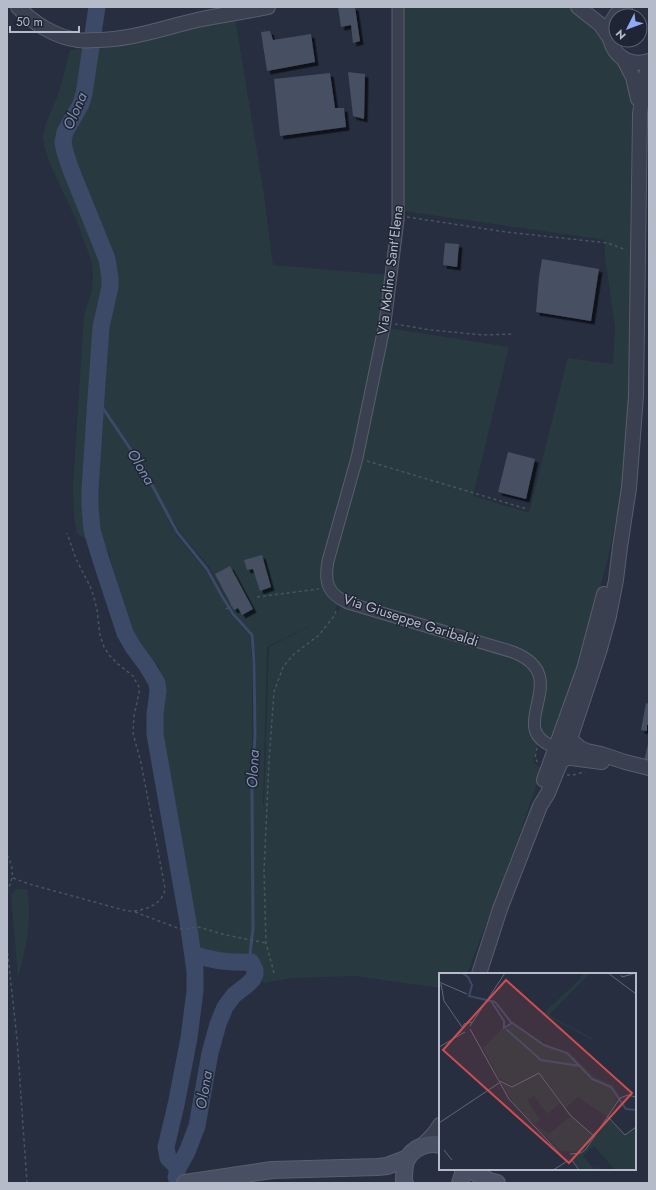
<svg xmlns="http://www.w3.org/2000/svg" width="656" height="1190" font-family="Jost,sans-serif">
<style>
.green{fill:#283a40;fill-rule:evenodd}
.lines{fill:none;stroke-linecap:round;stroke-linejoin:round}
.stream{stroke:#3c4967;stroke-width:3}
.river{stroke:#3c4967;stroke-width:17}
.building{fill:#474f63;filter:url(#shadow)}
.minor-casing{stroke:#585e6d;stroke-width:13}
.tertiary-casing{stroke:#585e6d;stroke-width:16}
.secondary-casing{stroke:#585e6d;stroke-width:18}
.path{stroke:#46575d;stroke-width:1.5;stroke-dasharray:3 3;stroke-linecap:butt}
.minor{stroke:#3a404f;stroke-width:11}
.tertiary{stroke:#3a404f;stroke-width:14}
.secondary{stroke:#484f62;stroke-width:16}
.labels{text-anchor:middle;stroke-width:3;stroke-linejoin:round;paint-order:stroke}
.street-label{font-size:14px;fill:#b6bbca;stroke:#1f2534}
.water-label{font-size:15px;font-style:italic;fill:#7f8eb0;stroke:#1f2534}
.inset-river{fill:none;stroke:#3c4967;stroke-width:2}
.inset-road{fill:none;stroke:#606677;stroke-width:1}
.view{fill:#ce4d50;fill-opacity:0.15;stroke:#ce4d50;stroke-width:2}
.inset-edge{fill:none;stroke:#b6bbca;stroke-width:2}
</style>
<defs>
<filter id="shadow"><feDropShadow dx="3.5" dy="3.5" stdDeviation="0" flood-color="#0009"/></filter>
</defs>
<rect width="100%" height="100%" fill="#262e3f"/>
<path class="green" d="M403 7H569L582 17 596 25 625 72 632 97 630 242 631 322 629 401 625 476 608 558 577 672 555 739 544 735 538 730 534 659 346 599C333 589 331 584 331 567L388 328 509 347 473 496 529 513 568 358 613 364 615 327 605 256V240L403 211Z
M235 17 264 195 273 265 389 275 383 313 350 468 323 572 321 584 338 602 334 614 267 647 263 805 264 806 269 647 338 612 341 603 504 653 530 667 536 681 528 729 538 742 533 762 542 769 514 850 467 974H440V988L355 976 293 978 263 983 257 961 247 957 224 958 196 951 194 918 179 839 172 789 162 732V712L165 689 159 667 131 632 109 554V551L77 534 74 518 73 487 83 328 84 315 92 291 93 274 91 260 78 224 50 164 45 149 43 138 45 126 59 92 70 50 88 48 80 94 78 101 61 130 58 141V149L72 185 103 258 106 274V286L98 323 97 343 102 355 106 327 115 289 116 277 113 257 89 201 72 156 69 144 70 137 91 96 98 48 117 45ZM167 518 174 521 179 531 209 567 234 613 253 635 256 660 255 777 253 789 251 786 252 777V661L250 636 231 615 206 571 177 536Z
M17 889H27C33 919 26 948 18 977L11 895Z"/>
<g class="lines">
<path class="stream" d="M96 398 142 466 177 532 207 569 222 596 233 614 252 635 254 661 255 735 252 789 253 928 250 954 251 962"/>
<path class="river" d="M97 7 84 94 81 104 65 132 63 142 65 152 71 170 107 259 110 278V287L101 327 96 398 90 490V507L92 530 100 557 125 633 133 647 147 666 157 683 158 691 155 714V734L188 922 195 971V991L189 1038 176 1105 166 1147 168 1158 178 1168 176 1177 179 1183
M178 1168 187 1152 197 1126 210 1053 218 1024 225 1007 234 995 247 985 253 979 255 974V970L251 962C231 963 212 961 193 954"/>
</g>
<path class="building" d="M338 7H355L360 41 353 43 351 25 341 27Z
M270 31 273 40 311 34 315 62 267 71 261 32Z
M348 72 365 74 364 119 353 116Z
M330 73 335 108H344L346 127 280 136 274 79Z
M445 243 459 244 457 267 443 265Z
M542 259 599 269 591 321 536 312 539 277Z
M508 452 535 459 526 499 498 492Z
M262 555 271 587 260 591 253 569 247 570 244 560Z
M230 566 253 609 242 615 238 608 234 610 215 574Z
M646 703 649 704V725H647V731L641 730Z
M648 744H649V762L644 761Z"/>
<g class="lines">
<defs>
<path id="minor" d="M398 7V220L385 323 357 458 328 561C324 583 328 594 348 603L513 652C576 677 504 726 552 746"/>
<path id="tertiary" d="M18 7C33 23 55 37 78 40 83 41 90 40 96 40 130 40 163 28 197 20 220 15 244 12 268 7
M578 7 601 25 609 37
M625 7C594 27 614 72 649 61
M623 58 633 77 638 99
M570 739 580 748 587 751 601 754 625 762 649 768
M562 761 567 758H571L602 762
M544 780 584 669 604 594
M479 974 500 909 540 806 548 793 570 739 599 652 609 616 616 580 620 547 629 488 636 396 640 114 644 81 649 66
M423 1145 433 1135 440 1125"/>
<path id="secondary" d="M469 1169 489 1181 497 1183
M185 1183 272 1170 378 1167 387 1166 408 1158
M405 1183 404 1181C404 1174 404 1165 407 1159 414 1147 428 1142 440 1145
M460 1183 463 1174V1169"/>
</defs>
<use href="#minor" class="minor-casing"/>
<use href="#tertiary" class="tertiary-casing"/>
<use href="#secondary" class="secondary-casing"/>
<path class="path" d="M407 217 506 232 608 243 626 250
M395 324 431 330 483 335 513 334
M367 461 527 509
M257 597 319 589
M226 609 232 605
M537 748 535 758 538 763
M567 775H573L585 772
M7 855C14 868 14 878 7 891
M13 878 29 884 127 911C142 912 164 905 165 888L141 763 133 733 134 716 139 693V687L133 676 118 664 110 656 104 647 100 635 97 610 94 597 90 586 76 559 67 533
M135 912 180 929 198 927 226 935 266 943
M7 947 17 1039 27 1183
M274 973 266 943 264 871 269 761 274 692 283 667 293 655 319 635 334 616 337 609"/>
<use href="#minor" class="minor"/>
<use href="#tertiary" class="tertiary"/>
<use href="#secondary" class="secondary"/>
</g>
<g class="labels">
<g class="street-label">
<text transform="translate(390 270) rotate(-83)" y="5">Via Molino Sant'Elena</text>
<text transform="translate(411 620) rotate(18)" y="5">Via Giuseppe Garibaldi</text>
</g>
<g class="water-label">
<text transform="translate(75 111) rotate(-67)" y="5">Olona</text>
<text transform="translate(141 467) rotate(59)" y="5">Olona</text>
<text transform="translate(253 769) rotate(-87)" y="5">Olona</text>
<text transform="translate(204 1090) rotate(-80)" y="5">Olona</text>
</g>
</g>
<g transform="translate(439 973)">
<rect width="197" height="197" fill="#262e3f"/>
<path d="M143 0H151L110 42 149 63 161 71 104 41 142 5ZM74 51 104 72 124 80 129 78 155 104 174 112 181 123 179 125 172 113 155 107 146 98 152 106 171 114 178 126 168 144 139 124 127 135 100 99 74 113 60 105 44 75 64 55 67 56ZM99 100 121 130 108 141 95 123 88 127 101 146 96 151 110 161 132 143 155 164 143 179 122 178 76 132 62 109 73 114ZM169 146 187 162 197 154V197H176L155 173 144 183 155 196 158 193 160 197H142L133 188V184L143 180Z" fill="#283a40"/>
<path class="inset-river" d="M23 0 29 4 33 12 30 23 56 29 72 49 105 72 128 80 153 106 172 114 187 136 197 137M52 28 65 48V55L73 50M67 56 102 87 141 93"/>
<path class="inset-road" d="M169 0 197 21M182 2 183 4 197 0M0 9 28 21M2 11 5 28 23 54M31 53 66 0M31 56 70 126 124 184M21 60 25 51 33 49M0 74 26 59M61 108 73 114 100 100 131 142 156 164M169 144 186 162 197 154M0 150 60 110M5 177 13 187M131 181 142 180 147 176 181 125 189 122 197 124M132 186 140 197M114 197 127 189"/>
<path class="view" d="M67 7 193 120 130 190 4 77Z"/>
<rect width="197" height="197" class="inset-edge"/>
</g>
<rect width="656" height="1190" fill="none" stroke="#b6bbca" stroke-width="16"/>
<g transform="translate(628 28) rotate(228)"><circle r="19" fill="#1f2534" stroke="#5b6170"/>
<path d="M0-3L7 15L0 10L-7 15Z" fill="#90abf5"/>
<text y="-6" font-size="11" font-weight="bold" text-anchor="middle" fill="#b6bbca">N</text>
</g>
<path d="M10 26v6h69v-6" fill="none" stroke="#b6bbca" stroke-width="2"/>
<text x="16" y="26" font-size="12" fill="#b6bbca" stroke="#1f2534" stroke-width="3" paint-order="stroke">50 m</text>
</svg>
